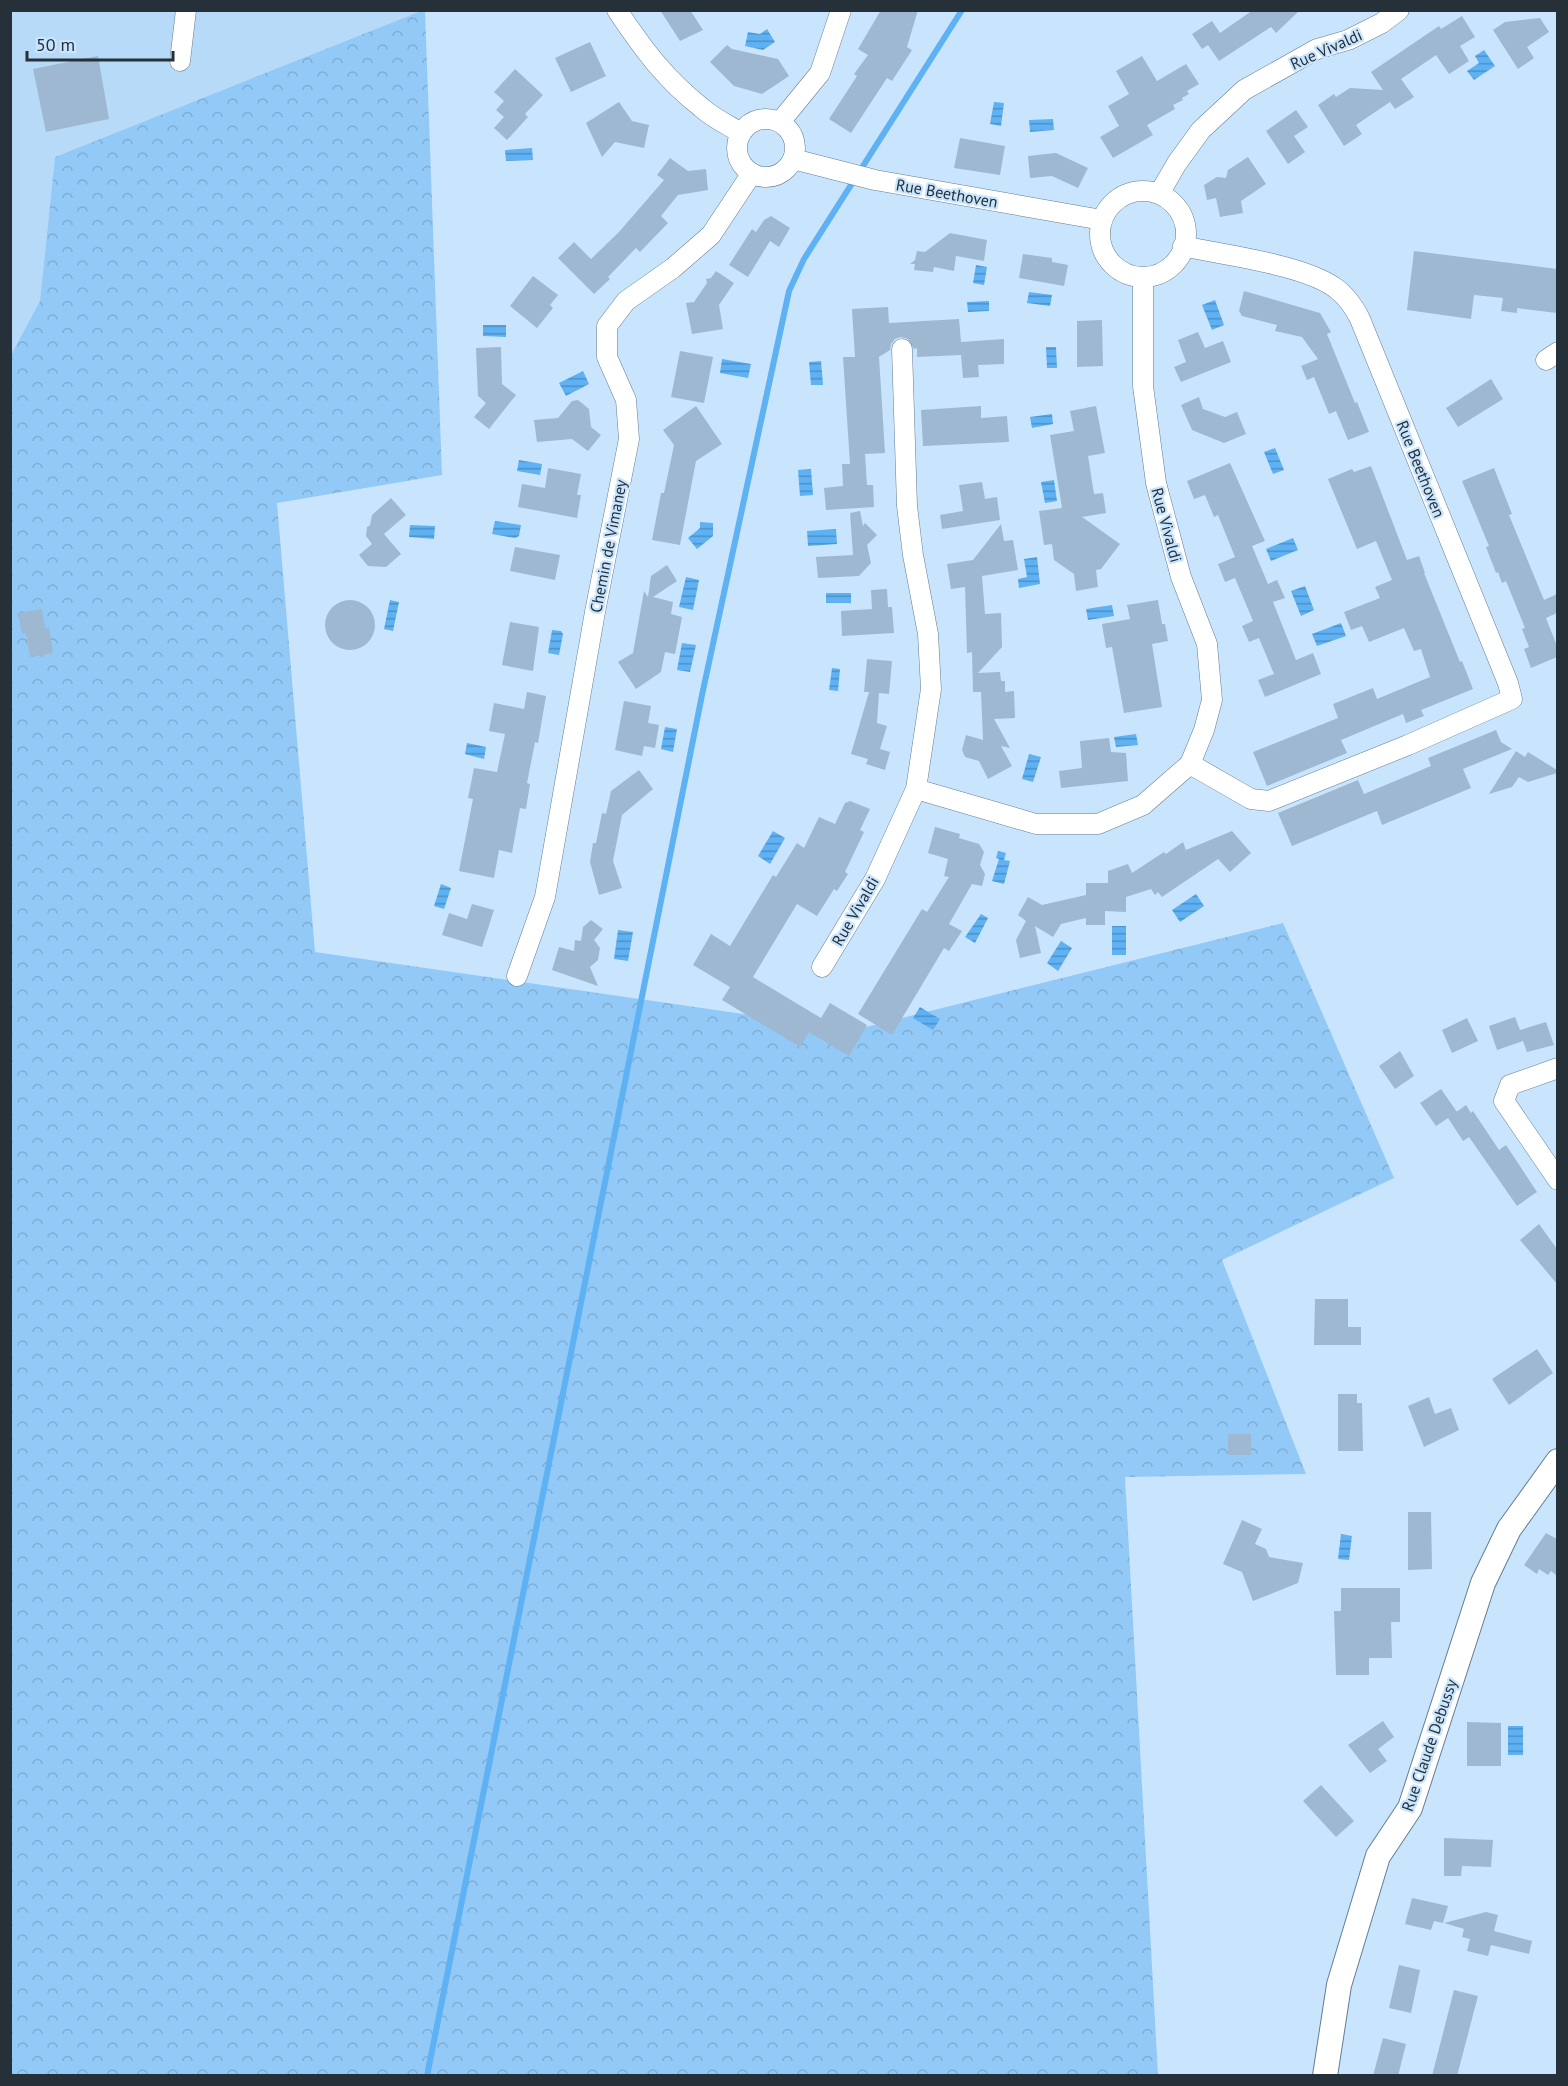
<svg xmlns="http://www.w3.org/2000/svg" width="1568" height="2086" font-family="'PT Sans',sans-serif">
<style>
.built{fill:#b7daf8}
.forest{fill:url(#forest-crowns)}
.water{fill:url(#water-rules)}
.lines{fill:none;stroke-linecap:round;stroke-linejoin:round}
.stream{stroke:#5eb1f3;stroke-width:6}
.building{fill:#9db8d0}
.minor-casing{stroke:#637d93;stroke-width:21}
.tertiary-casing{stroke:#637d93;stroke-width:26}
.minor{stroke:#fff;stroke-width:20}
.tertiary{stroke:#fff;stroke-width:24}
.labels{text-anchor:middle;stroke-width:4.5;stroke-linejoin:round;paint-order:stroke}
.street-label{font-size:16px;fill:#253039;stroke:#c9e5fe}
</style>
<defs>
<pattern id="forest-crowns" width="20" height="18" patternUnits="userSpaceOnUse" patternTransform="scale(1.5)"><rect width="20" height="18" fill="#92c9f7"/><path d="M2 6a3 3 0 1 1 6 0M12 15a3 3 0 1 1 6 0" fill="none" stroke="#7eadd4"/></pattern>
<pattern id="water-rules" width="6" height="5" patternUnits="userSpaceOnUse" patternTransform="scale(1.5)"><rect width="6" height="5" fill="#5eb1f3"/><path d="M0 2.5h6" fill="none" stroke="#4d90c6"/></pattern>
</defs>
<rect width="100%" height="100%" fill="#c9e5fe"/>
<path class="built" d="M11 11H421L55 157 40 301 11 355Z"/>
<path class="forest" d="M421 11H425L442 475 277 503 315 952 854 1030 1283 923 1394 1178 1222 1260 1306 1474 1125 1477 1158 2075 11 2076V355L40 301 55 157Z"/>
<path class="water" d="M767 29 775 42 763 50 745 46 748 32 760 34Z
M1484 50 1495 66 1474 80 1467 71 1479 63 1475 56Z
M994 102 1004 103 1001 126 990 124Z
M1053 119 1054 130 1030 132 1029 120Z
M532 148 533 160 506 161 505 150Z
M976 265 987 267 984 285 973 283Z
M1029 292 1052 295 1050 306 1027 303Z
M1215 300 1224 325 1212 330 1202 305Z
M989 301V311L968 312 967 302Z
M483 325H506V337L483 336Z
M1046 347H1056L1057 368H1047Z
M722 359 751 364 748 378 720 373Z
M821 361 823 385H811L809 362Z
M583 371 589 384 566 396 559 383Z
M1052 414 1053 424 1032 428 1030 417Z
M1275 448 1284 470 1273 474 1264 452Z
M519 460 542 464 540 475 517 471Z
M811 469 813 495 800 496 798 470Z
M1054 480 1057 501 1045 503 1041 482Z
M495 521 521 525 519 536 515 538 492 534Z
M700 522 713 523V536L697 549 688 538 700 528Z
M410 525 435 526 434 539 409 537Z
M836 529 837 544 808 546 807 531Z
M1293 538 1298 550 1271 561 1266 549Z
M1037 557 1040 584 1019 588 1018 579 1027 577 1024 559Z
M686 577 699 580 693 610 679 607Z
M1305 586 1314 610 1301 616 1291 591Z
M826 593H851V603H826Z
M390 600 399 602 393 631 384 629Z
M1112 605 1114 616 1088 620 1086 609Z
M1341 623 1346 636 1317 646 1312 634Z
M552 630 561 631 563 634 559 655 548 653Z
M682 643 696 645 690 672 677 670Z
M832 668 840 669 838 691 829 690Z
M665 727 677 729 673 752 661 749Z
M1136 734 1138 745 1116 747 1114 737Z
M467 743 486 747 484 759 465 754Z
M1029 754 1041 757 1033 782 1022 779Z
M773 831 785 838 770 864 758 856Z
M998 851 1006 853 1004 860 1010 861 1004 884 992 881 999 859 996 858Z
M441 884 451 888 444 909 434 906Z
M1196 894 1204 906 1180 922 1172 910Z
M981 914 988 918 975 943 965 937Z
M1112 926H1126V955H1112Z
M618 930 633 932 628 961 614 959Z
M1061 941 1072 948 1058 971 1047 963Z
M920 1007 940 1019 933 1030 913 1018Z
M1341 1534 1352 1536 1349 1560 1338 1559Z
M1508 1726H1523V1755H1508Z"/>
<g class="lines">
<path class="stream" d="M427 2076 702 695 789 291 804 259 962 10"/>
</g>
<path class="building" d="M660 10H690L703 30 680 41Z
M881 10H918L907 47 912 50 892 81 887 78 851 133 829 119 857 76 854 74 868 55 858 49Z
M1253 10H1300L1276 33 1271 27 1219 61 1208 45 1202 49 1192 34 1212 21 1220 33Z
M1462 16 1475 37 1460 46 1469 61 1449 74 1436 55 1401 79 1414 97 1395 109 1390 102 1356 125 1362 134 1344 146 1318 105 1334 94 1336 97 1350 88 1383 90 1371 72 1439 26 1441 29Z
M1540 18 1549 32 1527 47 1534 58 1518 69 1493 30 1505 22Z
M590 42 606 76 571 92 555 58Z
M727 45 732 49 778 59 789 76 762 94 734 86 710 62Z
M98 56 109 119 46 132 33 69Z
M1142 56 1157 81 1186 64 1199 84 1187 91 1189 94 1182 98 1183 100 1173 105 1175 109 1147 125 1153 135 1113 158 1100 137 1119 126 1108 106 1129 94 1116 71Z
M515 69 543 95 525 114 528 117 507 140 494 128 504 117 496 110 504 101 494 92Z
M619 102 632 121 649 125 644 148 615 142 602 157 586 123Z
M1296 110 1308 127 1294 136 1305 152 1288 164 1266 131Z
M960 138 1005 146 1000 175 954 168Z
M1056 153 1088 168 1078 188 1052 176 1030 178 1028 156Z
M1248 157 1266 184 1241 201 1243 213 1220 217 1216 198 1207 200 1204 185 1217 177 1226 178 1228 170Z
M670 158 688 171 706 169 708 190 678 195 661 216 668 223 640 252 636 248 608 277 610 279 594 294 558 258 574 242 591 259 619 232 664 180 657 175Z
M771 216 790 228 779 247 770 241 748 277 729 265 752 229 756 232 764 220Z
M950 233 987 240 984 261 956 256 954 271 934 267 933 272 914 270 915 264H910L915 260 917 251 925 252Z
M1414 251 1557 269V313L1517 308V313L1501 311 1503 298 1474 295 1471 319 1407 310Z
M1023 254 1052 258V262L1068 265 1064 286 1019 278Z
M716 271 734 283 719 305 723 329 692 334 686 303 694 302 707 283 706 279 711 278Z
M533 276 558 295 550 305 553 308 537 328 510 306Z
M1244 291 1320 313 1331 332 1327 334 1355 403 1357 402 1369 432 1348 440 1336 411 1329 414 1314 377 1307 380 1301 366 1318 359 1302 337 1275 331 1277 325 1242 316 1239 311Z
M888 307 889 323 959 319 961 342 1004 339V364L978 365 979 377 963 378 961 355 917 357V348L914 349 908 339 901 337 895 339 891 344 890 350 879 357 885 453 865 454 867 485H873L874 507 826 510 824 488 843 486 842 464H850L843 357H855L852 309Z
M1102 320 1103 366 1077 367V321Z
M1198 332 1205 348 1223 341 1231 362 1181 382 1174 367 1186 362 1178 340Z
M501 347 502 384 516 395 489 429 474 417 486 403 478 396 476 348Z
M680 351 713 357 704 403 671 397Z
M1491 379 1503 399 1458 427 1446 408Z
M1199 397 1203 409 1225 417 1237 412 1246 434 1224 443 1192 430 1181 405Z
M578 400 589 409 591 427 601 435 588 451 572 439 537 442 534 420 558 418 572 401Z
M696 406 722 444 696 461 680 545 652 540 661 493H664L674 445 663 430Z
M981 406V418L1007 416 1009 442 923 446 921 410Z
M1096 406 1105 453 1088 456 1094 494 1103 493 1106 513 1082 517 1120 544 1101 569 1096 570 1098 587 1076 591 1074 574 1054 560 1052 544 1044 545 1039 511 1062 508 1050 435 1074 431 1070 411Z
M1230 463 1265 541 1252 546 1268 584 1277 580 1285 598 1273 602 1296 660 1313 653 1321 674 1265 697 1258 680 1274 674 1259 638 1249 642 1242 626 1253 621 1235 578 1225 582 1218 564 1235 557 1218 515 1214 517 1205 495 1194 499 1187 481Z
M1371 466 1407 560 1419 556 1425 573H1424L1460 662 1462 661 1473 689 1421 710 1424 716 1406 723 1403 714 1341 740 1347 753 1267 786 1253 752 1338 718 1333 704 1373 688 1377 699 1430 677 1421 649 1414 651 1404 628 1369 642 1362 626 1351 630 1344 612 1380 598 1375 587 1392 580 1376 541 1357 549 1328 479 1352 469 1354 472Z
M548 468 581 474 577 495H581L577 518 518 507 522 484 545 488Z
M1494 468 1512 514 1509 515 1544 600 1557 594V613L1546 618 1557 646V657L1531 668 1524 649 1529 647 1522 629 1525 628 1506 581 1502 583 1498 572 1496 573 1486 547 1489 546 1462 481Z
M982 482 985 499 997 497 1000 520 942 529 940 515 963 511 959 485Z
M391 498 406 515 384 534 401 554 386 567 368 566 359 555 372 544 366 536 367 527 370 525 372 515Z
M860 511 863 526 865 523 877 535 867 545 871 563 859 576 818 578 816 557 853 555 850 513Z
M1001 524 1004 541 1013 540 1018 570 982 576 985 614 1001 613 1002 647 978 673 1000 672 1001 681H1005V692L1014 691 1015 718 994 719 1010 748 1001 746 1012 766 988 779 979 761 965 757 962 750 966 735 983 740 981 692H973L972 652 967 653 965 587 951 589 947 564 973 560Z
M515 547 560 555 555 580 510 571Z
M667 565 677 581 653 597 673 602 671 614 682 617 675 654 665 652 661 672 636 689 618 662 633 653 644 591 648 597 651 576Z
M887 589 888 607H892L894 633 842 636 841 611 872 609 871 590Z
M1158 600 1162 624H1165L1168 641 1152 644 1162 707 1124 713 1112 647 1106 648 1102 624 1130 619 1127 605Z
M325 625a25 25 0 1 1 50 0a25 25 0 1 1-50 0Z
M42 609 45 628 49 627 53 653 30 657 26 634H22L18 613Z
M510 622 539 627 533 671 502 665Z
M867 659 892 661 889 694 879 693 877 723 887 726 880 749 890 752 885 770 866 764 868 759 851 754 869 692H864Z
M527 692 546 696 538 743 535 742 527 783 530 784 526 809 520 808 512 853 499 850 494 878 459 871 473 799 468 798 474 768 497 772 505 734 489 731 494 703 524 709Z
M624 701 651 706 648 723 659 725 655 748 644 746 642 756 615 750Z
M1496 730 1501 742 1512 749 1463 769 1471 788 1382 825 1377 811 1292 846 1278 813 1358 780 1364 794 1431 766 1428 758Z
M1109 738 1111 752 1126 753 1128 781 1061 788 1059 771 1082 768 1080 741Z
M1516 751 1525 757 1528 752 1557 770V773L1528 782 1519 777 1512 787 1489 794Z
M639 770 653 789 622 815 613 861 622 888 599 895 590 862 593 843H596L602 813 606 814 611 791Z
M850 801 870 809 860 830 864 832 845 872 848 874 837 891 834 889 817 916 797 904 753 977 821 1018 830 1003 867 1025 849 1056 809 1032 800 1047 722 1000 730 987 693 965 711 934 730 946 773 875 776 877 797 843 804 848 819 817 835 824 845 803Z
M935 827 960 834 959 838 979 844 984 852 980 865 985 874 982 886 972 884 949 924 962 931 949 951 944 948 892 1035 858 1014 922 909 927 912 949 877 944 876 948 859 928 853Z
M1232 831 1251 853 1230 872 1218 859 1162 897 1158 892 1155 895 1151 889 1126 897V912L1105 911V925H1086V918L1061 924 1053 937 1035 926 1041 953 1020 958 1016 940 1026 921 1018 915 1028 897 1042 905 1086 895V883H1108V871L1128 864 1132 873 1164 852 1166 854 1183 842 1186 850Z
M472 904 494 910 482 947 442 935 449 913 467 919Z
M591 920 603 929 594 940 600 948 598 960 590 967 598 986 552 970 559 947 574 951 575 940 581 941 583 927Z
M1515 1017 1520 1030 1546 1022 1554 1045 1527 1052 1523 1041 1497 1050 1489 1026Z
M1467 1018 1478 1041 1452 1053 1442 1030Z
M1400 1051 1414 1076 1395 1089 1379 1066Z
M1441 1089 1457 1112 1436 1126 1420 1103Z
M1466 1105 1471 1113 1473 1111 1499 1150 1506 1145 1537 1192 1517 1206 1469 1137 1463 1141 1448 1118Z
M1539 1224 1557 1249V1284L1520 1240Z
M1315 1299H1348V1327H1361V1345H1314Z
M1537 1349 1553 1373 1509 1405 1492 1379Z
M1338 1394H1357V1403H1362L1363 1451H1338Z
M1429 1397 1435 1414 1451 1408 1459 1430 1424 1447 1408 1406Z
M1228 1434H1251V1455H1228Z
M1408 1512H1431L1432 1569 1408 1570Z
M1242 1520 1262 1529 1255 1544 1266 1549 1269 1557 1303 1563 1298 1583 1253 1601 1242 1572 1223 1564Z
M1546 1533 1557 1539V1576L1551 1571 1548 1575 1539 1569 1537 1574 1524 1565Z
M1341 1588H1400V1622H1391L1392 1658H1369V1675H1336L1334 1611H1341Z
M1383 1721 1394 1737 1378 1749 1387 1761 1370 1773 1348 1745Z
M1467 1722 1501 1723V1766H1467Z
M1321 1785 1354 1821 1336 1837 1303 1801Z
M1444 1838 1493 1840 1491 1867 1462 1866 1461 1876H1444Z
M1412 1898 1448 1906 1443 1923 1434 1921 1431 1930 1405 1924Z
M1486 1912 1498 1915 1494 1931 1532 1941 1529 1954 1491 1945 1488 1956 1467 1951 1470 1939 1462 1937 1464 1929 1444 1923Z
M1399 1965 1420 1970 1411 2013 1389 2008Z
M1454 1990 1478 1996 1457 2076H1432Z
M1383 2038 1406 2044 1398 2076H1373Z"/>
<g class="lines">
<defs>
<path id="minor" d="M617 10C643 49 665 79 702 108 713 118 728 125 741 133
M180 61 186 10
M737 148a29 29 0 1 1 58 0a29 29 0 1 1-58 0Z
M780 122 820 73 841 10
M793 159 875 180 1102 220
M1100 234a43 43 0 1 1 86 0a43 43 0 1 1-86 0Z
M1159 194 1177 163 1201 130 1244 90 1317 49 1348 40 1382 23 1399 10
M1183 246C1223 255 1308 265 1338 290 1348 298 1354 307 1360 319L1508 683 1512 699 1408 745 1269 801 1251 799 1190 764
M1546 360 1558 352
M916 789 1036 824H1098L1143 805 1190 764 1204 730 1212 700 1207 644 1181 577 1156 483 1143 386V278
M822 967 875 879 916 789 931 689 928 634 913 555 907 506 902 349
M517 976 545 897 595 612 629 439 626 400 607 357V326L626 301 673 268 711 235 752 173
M1558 1068 1510 1085 1504 1101 1558 1180"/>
<path id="tertiary" d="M1325 2076 1339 1985 1378 1856 1410 1808 1483 1583 1509 1529 1558 1461"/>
</defs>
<use href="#minor" class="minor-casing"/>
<use href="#tertiary" class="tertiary-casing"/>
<use href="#minor" class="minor"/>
<use href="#tertiary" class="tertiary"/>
</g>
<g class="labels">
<g class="street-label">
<text transform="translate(1326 49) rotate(-24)" y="6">Rue Vivaldi</text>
<text transform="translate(947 193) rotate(10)" y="6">Rue Beethoven</text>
<text transform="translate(1421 469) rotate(68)" y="6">Rue Beethoven</text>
<text transform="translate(1167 525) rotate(75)" y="6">Rue Vivaldi</text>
<text transform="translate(608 546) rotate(-79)" y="6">Chemin de Vimaney</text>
<text transform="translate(855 911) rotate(-60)" y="6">Rue Vivaldi</text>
<text transform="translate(1429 1745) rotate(-71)" y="6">Rue Claude Debussy</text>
</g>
</g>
<rect width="1568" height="2086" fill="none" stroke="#253039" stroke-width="24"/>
<path d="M27 51v9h146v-9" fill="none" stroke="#253039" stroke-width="3"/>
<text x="36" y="51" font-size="18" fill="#253039" stroke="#c9e5fe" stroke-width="4.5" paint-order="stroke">50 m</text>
</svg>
